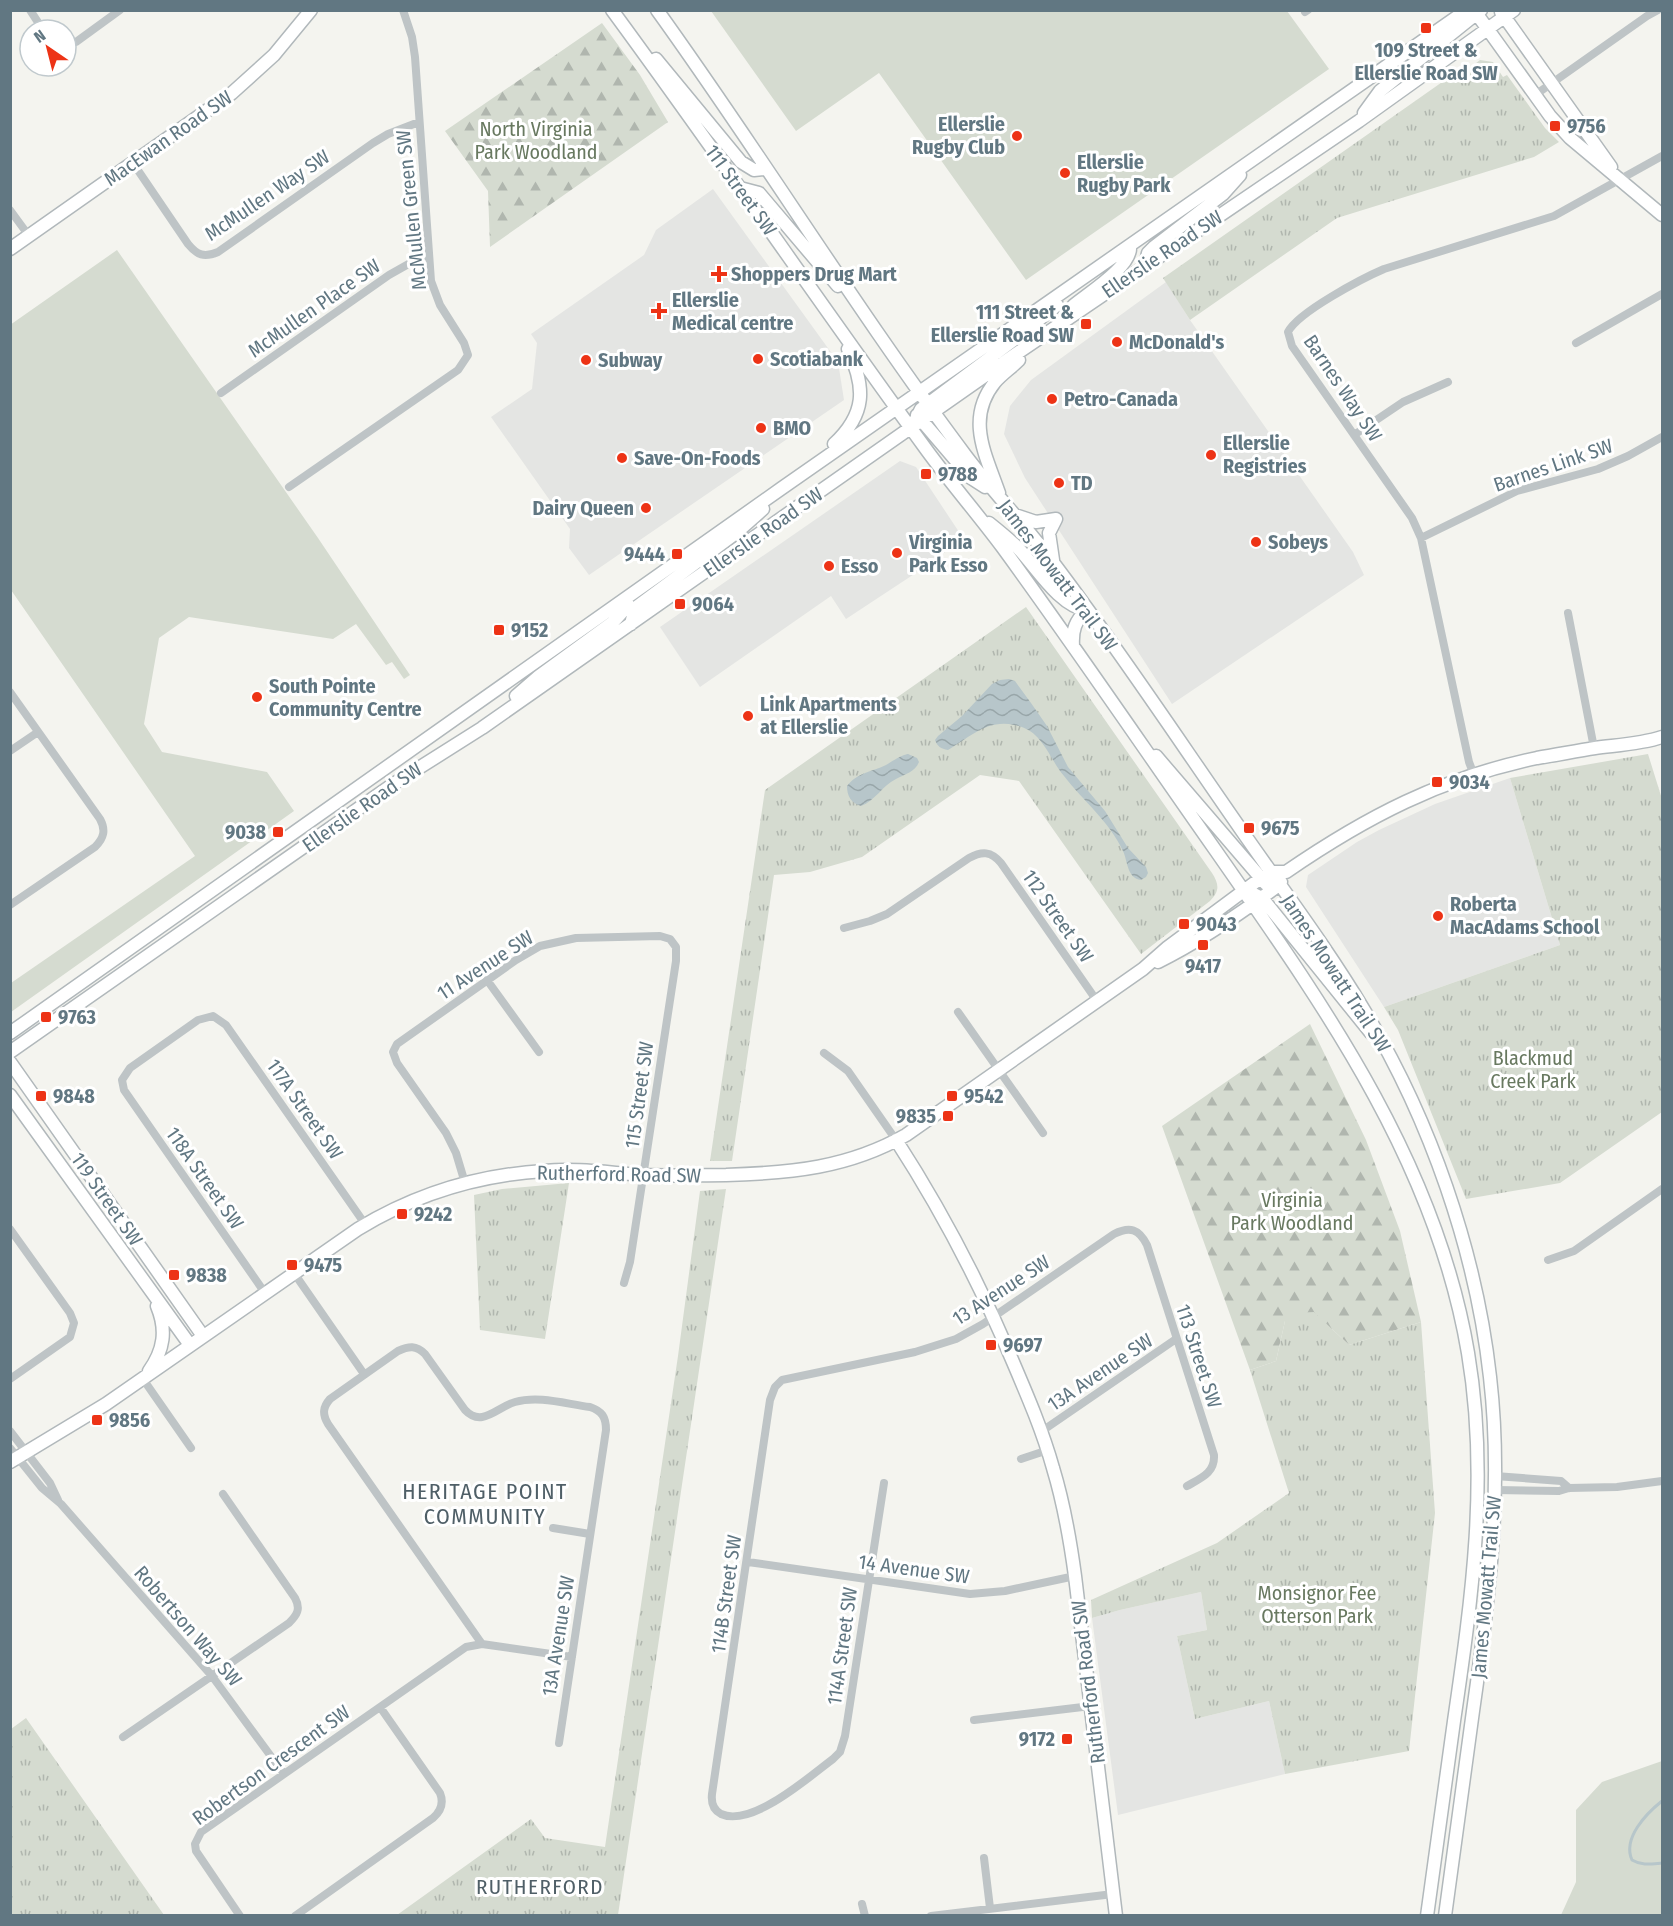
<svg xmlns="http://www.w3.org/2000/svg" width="1673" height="1926" font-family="'Fira Sans Condensed',sans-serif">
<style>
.built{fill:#e4e5e3}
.grass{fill:#d5dbd0}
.forest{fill:url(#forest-firs)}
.park{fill:url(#park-tufts)}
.water{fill:url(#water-waves)}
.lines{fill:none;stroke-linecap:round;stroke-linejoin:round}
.stream{stroke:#b7c6ca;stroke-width:3}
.secondary-casing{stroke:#b1b8bb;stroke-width:15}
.street{stroke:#bec4c6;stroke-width:8}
.secondary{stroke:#fff;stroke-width:12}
.poi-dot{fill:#ed3316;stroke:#fff;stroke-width:2}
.labels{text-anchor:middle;stroke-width:6;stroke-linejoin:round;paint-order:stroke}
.poi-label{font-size:20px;font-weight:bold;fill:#617782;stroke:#fff;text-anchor:start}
.park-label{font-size:20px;fill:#687960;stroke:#fff}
.street-label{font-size:20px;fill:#617782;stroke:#fff}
.neighbourhood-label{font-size:21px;letter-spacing:1.5px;fill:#4f5f67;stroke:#fff}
.quarter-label{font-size:22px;letter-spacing:1.5px;fill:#4f5f67;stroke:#fff}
</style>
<defs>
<pattern id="forest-firs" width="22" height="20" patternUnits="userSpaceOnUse" patternTransform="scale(1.5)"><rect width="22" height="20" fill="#d5dbd0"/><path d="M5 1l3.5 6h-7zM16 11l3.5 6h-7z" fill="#b0b6ae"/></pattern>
<pattern id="park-tufts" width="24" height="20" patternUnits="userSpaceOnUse" patternTransform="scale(1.5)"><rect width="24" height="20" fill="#d5dbd0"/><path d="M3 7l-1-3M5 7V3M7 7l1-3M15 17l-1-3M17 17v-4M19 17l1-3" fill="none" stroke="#b0b6ae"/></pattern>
<pattern id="water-waves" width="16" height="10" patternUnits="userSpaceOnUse" patternTransform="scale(1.5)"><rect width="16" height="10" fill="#b7c6ca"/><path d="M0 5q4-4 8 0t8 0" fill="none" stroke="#98a6a9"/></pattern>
</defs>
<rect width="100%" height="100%" fill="#f4f4ef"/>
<path class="built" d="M713 189 838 362 844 400 589 575 569 548 570 529 491 417 532 389 537 343 531 334 644 255 656 230Z
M1166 282 1190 320 1353 552 1364 575 1172 704 1025 478 1004 434 1010 406 1031 380Z
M900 461 916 467 963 538 931 563 846 619 831 596 700 687 660 627Z
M1510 778 1560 945 1384 1007 1306 887 1308 875 1357 842 1379 830 1435 804Z
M1201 1592 1207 1630 1177 1636 1195 1719 1269 1701 1285 1774 1118 1815 1092 1618 1120 1610Z"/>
<path class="grass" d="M711 11H1287L1329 69 1026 280 879 73 796 131Z
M117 250 318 538 410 675 404 679 392 662 386 665 356 624 333 639 189 617 159 638 144 724 162 752 267 772 294 811 11 1012V983L195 856 11 590 10 325Z
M1662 1761V1915H1561L1576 1882V1810L1602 1782Z"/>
<path class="forest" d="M602 23 640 75 668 122 490 247 488 191 445 131Z
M1310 1024 1366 1140 1400 1231 1421 1322 1349 1345 1332 1329 1285 1321 1276 1361 1250 1370 1162 1126Z"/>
<path class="park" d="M1480 60 1493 62 1503 77 1507 75 1545 128 1559 142 1534 157 1337 218 1190 320 1163 278 1455 73 1458 77Z
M1026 607 1212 873C1219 884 1220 891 1210 901L1141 954 1019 781 980 775 862 857 810 872 774 875 732 1161H710L765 790Z
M1648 754 1662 799V1112L1560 1183 1466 1199 1398 1030 1384 1007 1560 945 1510 778Z
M569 1183 545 1339 480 1330 474 1195 502 1189Z
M726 1189 618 1915H397L531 1819 545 1838 605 1847 678 1356 700 1191Z
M1314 1312 1349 1345 1421 1322 1435 1513 1409 1751 1285 1774 1269 1701 1195 1719 1177 1636 1207 1630 1201 1592 1120 1610 1092 1618 1091 1600 1217 1543 1289 1493 1250 1370 1276 1361 1285 1321 1293 1313Z
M26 1718 164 1915H11V1729Z"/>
<path class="water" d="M1009 679 1015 681 1031 703 1047 726 1068 767 1105 811 1128 848 1146 867 1148 873 1146 877 1141 880C1127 878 1128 862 1123 851 1109 821 1084 802 1064 776 1053 763 1047 746 1035 735 1030 730 1021 726 1014 725 987 719 969 738 948 750 941 749 937 746 935 740L938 736 962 716 992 684 1000 680Z
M908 754 917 758 919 762C915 772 905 774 896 779 883 785 875 801 861 806 851 803 847 796 847 786 857 773 871 772 886 765 893 761 899 756 908 754Z"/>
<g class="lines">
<path class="stream" d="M1662 1801C1647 1813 1622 1838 1632 1860 1642 1866 1651 1864 1662 1863"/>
<defs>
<path id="secondary" d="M612 10C718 154 818 301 923 445 948 480 977 513 1003 548 1076 648 1145 750 1216 851 1324 1006 1436 1162 1468 1353 1489 1477 1472 1598 1454 1721 1445 1786 1436 1851 1427 1916
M657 10C763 157 857 311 966 456 994 493 1027 527 1055 565 1120 651 1180 742 1242 831 1283 890 1327 948 1364 1010 1430 1119 1476 1251 1490 1377 1503 1489 1489 1600 1473 1711 1464 1779 1454 1847 1445 1916
M1474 10 1550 116 1570 138 1662 215
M1501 12 1611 167
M656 59 741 162 754 170 765 169
M1364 113 1380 91 1481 10
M740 188 759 193 838 286
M10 249 232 93 274 55 311 10
M1145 266 1148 253 1154 247 1223 194 1240 175
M1073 306C1087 294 1133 266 1130 246
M917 415 971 478 985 487
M913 425 921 409 1015 339 1057 305
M834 444C866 414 866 388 848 349
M999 493C986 455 965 419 995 382 1002 374 1011 368 1019 360
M1015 515 1036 522 1056 519
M989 523C999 531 1009 539 1018 548 1036 567 1060 607 1087 610
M1053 560 1049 533 1056 519
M631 624 635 608 736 533 763 509
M1073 646C1072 630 1075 621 1087 610
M516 696 539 676 613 622C621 614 626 609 628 597
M1156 756 1266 884 1279 885
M1286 872C1366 817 1441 778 1537 758 1556 755 1576 751 1595 748 1618 745 1641 744 1662 737
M1243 891 1254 894 1262 898 1371 1033
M1158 962C1202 940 1240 914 1279 885L1281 882
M10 1033 782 488 1467 10
M10 1052 395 783 482 728 1013 356 1359 121 1514 10
M10 1062 203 1336
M10 1095 190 1345
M896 1140C942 1211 980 1284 1013 1362 1028 1397 1043 1432 1053 1468 1064 1504 1070 1539 1075 1576L1116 1916
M149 1371C164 1350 167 1330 157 1306
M10 1462 106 1404 358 1229C414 1195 478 1175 544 1171 577 1168 610 1173 644 1175 671 1176 698 1175 726 1175 791 1173 848 1168 906 1135L1143 969 1168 947 1261 878 1270 872H1286"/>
</defs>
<use href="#secondary" class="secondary-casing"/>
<path class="street" d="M30 10 43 30
M1305 12 1308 10
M66 45 76 42 120 10
M1535 95 1647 16 1658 10
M133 163 188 244C197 255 204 258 218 252L373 143 388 134 419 122
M10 210 29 236
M1576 343 1662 294
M221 393 389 275 428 253
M1354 435 1403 402 1448 382
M289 487 458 370 468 355 464 343 440 305 431 281 415 57 412 37 403 10
M1421 538 1517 491 1598 469 1628 456 1662 437
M1568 613 1594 748
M10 692 100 819C106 830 104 838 95 847L10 905
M10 751 38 732
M1474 775 1469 762 1421 538 1412 518 1292 346 1288 332C1298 312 1363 278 1384 269L1554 216 1662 156
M844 928 870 921 887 914 969 858C982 851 991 851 1001 863L1097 1001
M487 980 539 1052
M958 1012 1043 1133
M824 1053 848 1071 896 1140
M465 1183 456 1153 446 1133 397 1063 393 1052 397 1044 516 960 540 946 576 938 660 936 670 939 676 947V961L630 1262 624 1283
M10 1229 70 1313 74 1323 70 1337 10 1379
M1548 1260 1574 1251 1662 1189
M294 1273 364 1374
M265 1293 124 1090 122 1080 130 1068 198 1020 213 1016 226 1025 365 1224
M143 1379 191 1448
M10 1431 50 1483 58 1500
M1042 1431 1176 1339
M10 1448 42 1488 61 1504 212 1676 284 1774
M1021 1459 1048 1450
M1495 1476 1561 1481 1569 1488
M884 1483 845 1736 840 1752 833 1759C810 1776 752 1828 721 1814 713 1810 711 1803 712 1794L770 1400 775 1387 782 1380 915 1352 956 1339 983 1324 1114 1234C1130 1226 1139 1229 1147 1245L1214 1455C1215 1473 1201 1478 1187 1486
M1495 1490 1559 1491 1569 1488 1617 1487 1662 1481
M553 1528 590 1534
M748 1562 970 1594 1005 1591 1075 1576
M482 1644 328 1424C322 1414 323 1407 330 1399L398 1351C409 1346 416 1345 425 1354L465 1410C482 1428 497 1407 515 1402 539 1395 566 1404 590 1407 602 1411 606 1417 606 1430L559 1743
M974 1720 1091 1706
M123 1737 289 1623C297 1615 301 1609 295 1598L223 1494
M984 1858 990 1908
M862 1904 865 1916
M240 1916 196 1851 195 1844 201 1832 466 1647 482 1644 572 1657
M295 1916 433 1818C441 1811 444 1803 440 1793L380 1707
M931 1916 1113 1894"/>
<use href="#secondary" class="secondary"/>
</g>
<g class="poi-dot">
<rect x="1420" y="22" width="12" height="12" rx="3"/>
<rect x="1549" y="120" width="12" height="12" rx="3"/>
<circle cx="1017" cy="136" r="6"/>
<circle cx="1065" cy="173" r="6"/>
<path d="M716 265h6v6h6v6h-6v6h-6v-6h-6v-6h6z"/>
<path d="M656 302h6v6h6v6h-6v6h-6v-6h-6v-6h6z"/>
<rect x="1080" y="318" width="12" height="12" rx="3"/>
<circle cx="1117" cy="342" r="6"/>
<circle cx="758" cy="359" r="6"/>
<circle cx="586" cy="360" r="6"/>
<circle cx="1052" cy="399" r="6"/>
<circle cx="761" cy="428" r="6"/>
<circle cx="1211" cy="455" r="6"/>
<circle cx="622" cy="458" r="6"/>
<rect x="920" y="468" width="12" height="12" rx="3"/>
<circle cx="1059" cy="483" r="6"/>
<circle cx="646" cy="508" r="6"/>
<circle cx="1256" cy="542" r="6"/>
<circle cx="897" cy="553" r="6"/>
<rect x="671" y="548" width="12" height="12" rx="3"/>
<circle cx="829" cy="566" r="6"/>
<rect x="674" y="598" width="12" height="12" rx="3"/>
<rect x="493" y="624" width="12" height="12" rx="3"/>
<circle cx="257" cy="697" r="6"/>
<circle cx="748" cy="716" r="6"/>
<rect x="1431" y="776" width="12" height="12" rx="3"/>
<rect x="1243" y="822" width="12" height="12" rx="3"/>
<rect x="272" y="826" width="12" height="12" rx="3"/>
<circle cx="1438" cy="916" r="6"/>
<rect x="1178" y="918" width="12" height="12" rx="3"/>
<rect x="1197" y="939" width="12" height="12" rx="3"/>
<rect x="40" y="1011" width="12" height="12" rx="3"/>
<rect x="35" y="1090" width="12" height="12" rx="3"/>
<rect x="946" y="1090" width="12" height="12" rx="3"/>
<rect x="942" y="1110" width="12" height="12" rx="3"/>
<rect x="396" y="1208" width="12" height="12" rx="3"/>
<rect x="286" y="1259" width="12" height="12" rx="3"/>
<rect x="168" y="1269" width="12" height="12" rx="3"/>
<rect x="985" y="1339" width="12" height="12" rx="3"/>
<rect x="91" y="1414" width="12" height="12" rx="3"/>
<rect x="1061" y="1733" width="12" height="12" rx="3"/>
</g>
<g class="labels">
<g class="poi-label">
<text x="1426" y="57" text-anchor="middle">109 Street &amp;<tspan x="1426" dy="23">Ellerslie Road SW</tspan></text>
<text x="1005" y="131" text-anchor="end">Ellerslie<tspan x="1005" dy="23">Rugby Club</tspan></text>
<text x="1567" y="133">9756</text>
<text x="1077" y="169">Ellerslie<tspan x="1077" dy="23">Rugby Park</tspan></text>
<text x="731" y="281">Shoppers Drug Mart</text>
<text x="672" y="307">Ellerslie<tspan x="672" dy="23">Medical centre</tspan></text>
<text x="1074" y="319" text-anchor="end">111 Street &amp;<tspan x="1074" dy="23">Ellerslie Road SW</tspan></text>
<text x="1129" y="349">McDonald's</text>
<text x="770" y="366">Scotiabank</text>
<text x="598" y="367">Subway</text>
<text x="1064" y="406">Petro-Canada</text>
<text x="773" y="435">BMO</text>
<text x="1223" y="450">Ellerslie<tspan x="1223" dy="23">Registries</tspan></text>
<text x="634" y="465">Save-On-Foods</text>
<text x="938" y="481">9788</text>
<text x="1071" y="490">TD</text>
<text x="634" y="515" text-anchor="end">Dairy Queen</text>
<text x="909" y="549">Virginia<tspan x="909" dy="23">Park Esso</tspan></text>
<text x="1268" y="549">Sobeys</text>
<text x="665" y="561" text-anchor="end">9444</text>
<text x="841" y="573">Esso</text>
<text x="692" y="611">9064</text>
<text x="511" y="637">9152</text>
<text x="269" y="693">South Pointe<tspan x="269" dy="23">Community Centre</tspan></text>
<text x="760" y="711">Link Apartments<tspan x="760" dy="23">at Ellerslie</tspan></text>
<text x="1449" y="789">9034</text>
<text x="1261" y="835">9675</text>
<text x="266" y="839" text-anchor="end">9038</text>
<text x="1450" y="911">Roberta<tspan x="1450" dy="23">MacAdams School</tspan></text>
<text x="1196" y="931">9043</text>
<text x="1203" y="973" text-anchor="middle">9417</text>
<text x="58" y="1024">9763</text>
<text x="53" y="1103">9848</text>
<text x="964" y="1103">9542</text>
<text x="936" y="1123" text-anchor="end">9835</text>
<text x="414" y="1221">9242</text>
<text x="304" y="1272">9475</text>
<text x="186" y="1282">9838</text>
<text x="1003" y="1352">9697</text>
<text x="109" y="1427">9856</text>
<text x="1055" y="1746" text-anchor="end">9172</text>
</g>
<g class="park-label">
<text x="536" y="136">North Virginia<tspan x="536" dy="23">Park Woodland</tspan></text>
<text x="1533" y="1065">Blackmud<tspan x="1533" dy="23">Creek Park</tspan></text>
<text x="1292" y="1207">Virginia<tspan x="1292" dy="23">Park Woodland</tspan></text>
<text x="1317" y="1600">Monsignor Fee<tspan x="1317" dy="23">Otterson Park</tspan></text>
</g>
<g class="street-label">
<text transform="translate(168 138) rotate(-35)" y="7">MacEwan Road SW</text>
<text transform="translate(741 190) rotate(54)" y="7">111 Street SW</text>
<text transform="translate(267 195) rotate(-34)" y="7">McMullen Way SW</text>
<text transform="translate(411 210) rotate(-96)" y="7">McMullen Green SW</text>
<text transform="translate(1162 254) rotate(-34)" y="7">Ellerslie Road SW</text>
<text transform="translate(314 308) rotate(-35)" y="7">McMullen Place SW</text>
<text transform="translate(1343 388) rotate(56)" y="7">Barnes Way SW</text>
<text transform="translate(1553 465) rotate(-19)" y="7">Barnes Link SW</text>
<text transform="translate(763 532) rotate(-35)" y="7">Ellerslie Road SW</text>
<text transform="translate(1058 575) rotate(53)" y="7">James Mowatt Trail SW</text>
<text transform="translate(362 807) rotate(-35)" y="7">Ellerslie Road SW</text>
<text transform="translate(1058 916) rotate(55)" y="7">112 Street SW</text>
<text transform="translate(485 965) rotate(-33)" y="7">11 Avenue SW</text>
<text transform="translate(1336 973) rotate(57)" y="7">James Mowatt Trail SW</text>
<text transform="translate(639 1095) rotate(-82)" y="7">115 Street SW</text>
<text transform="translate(305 1109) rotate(55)" y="7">117A Street SW</text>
<text transform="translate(619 1174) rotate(1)" y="7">Rutherford Road SW</text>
<text transform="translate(205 1178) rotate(55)" y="7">118A Street SW</text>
<text transform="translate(107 1199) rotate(55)" y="7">119 Street SW</text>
<text transform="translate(1001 1290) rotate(-33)" y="7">13 Avenue SW</text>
<text transform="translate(1199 1356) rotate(72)" y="7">113 Street SW</text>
<text transform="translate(1100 1372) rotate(-34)" y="7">13A Avenue SW</text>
<text transform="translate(914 1569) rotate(8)" y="7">14 Avenue SW</text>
<text transform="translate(1486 1587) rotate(-85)" y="7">James Mowatt Trail SW</text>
<text transform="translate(726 1594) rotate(-82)" y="7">114B Street SW</text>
<text transform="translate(188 1626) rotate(49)" y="7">Robertson Way SW</text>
<text transform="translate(558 1636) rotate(-81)" y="7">13A Avenue SW</text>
<text transform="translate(842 1646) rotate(-82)" y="7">114A Street SW</text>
<text transform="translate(1088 1682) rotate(-97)" y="7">Rutherford Road SW</text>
<text transform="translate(271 1765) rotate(-36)" y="7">Robertson Crescent SW</text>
</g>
<g class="neighbourhood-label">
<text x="540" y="1894">RUTHERFORD</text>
</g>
<g class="quarter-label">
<text x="485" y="1499">HERITAGE POINT<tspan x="485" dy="25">COMMUNITY</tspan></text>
</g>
</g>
<rect width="1673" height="1926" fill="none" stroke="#617782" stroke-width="24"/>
<g transform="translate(48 48) rotate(325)"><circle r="28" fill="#ffffff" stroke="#c0c9cd" stroke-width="1.5"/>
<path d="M0-4.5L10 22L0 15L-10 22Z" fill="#ed3316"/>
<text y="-9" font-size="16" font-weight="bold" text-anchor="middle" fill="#617782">N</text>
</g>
</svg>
